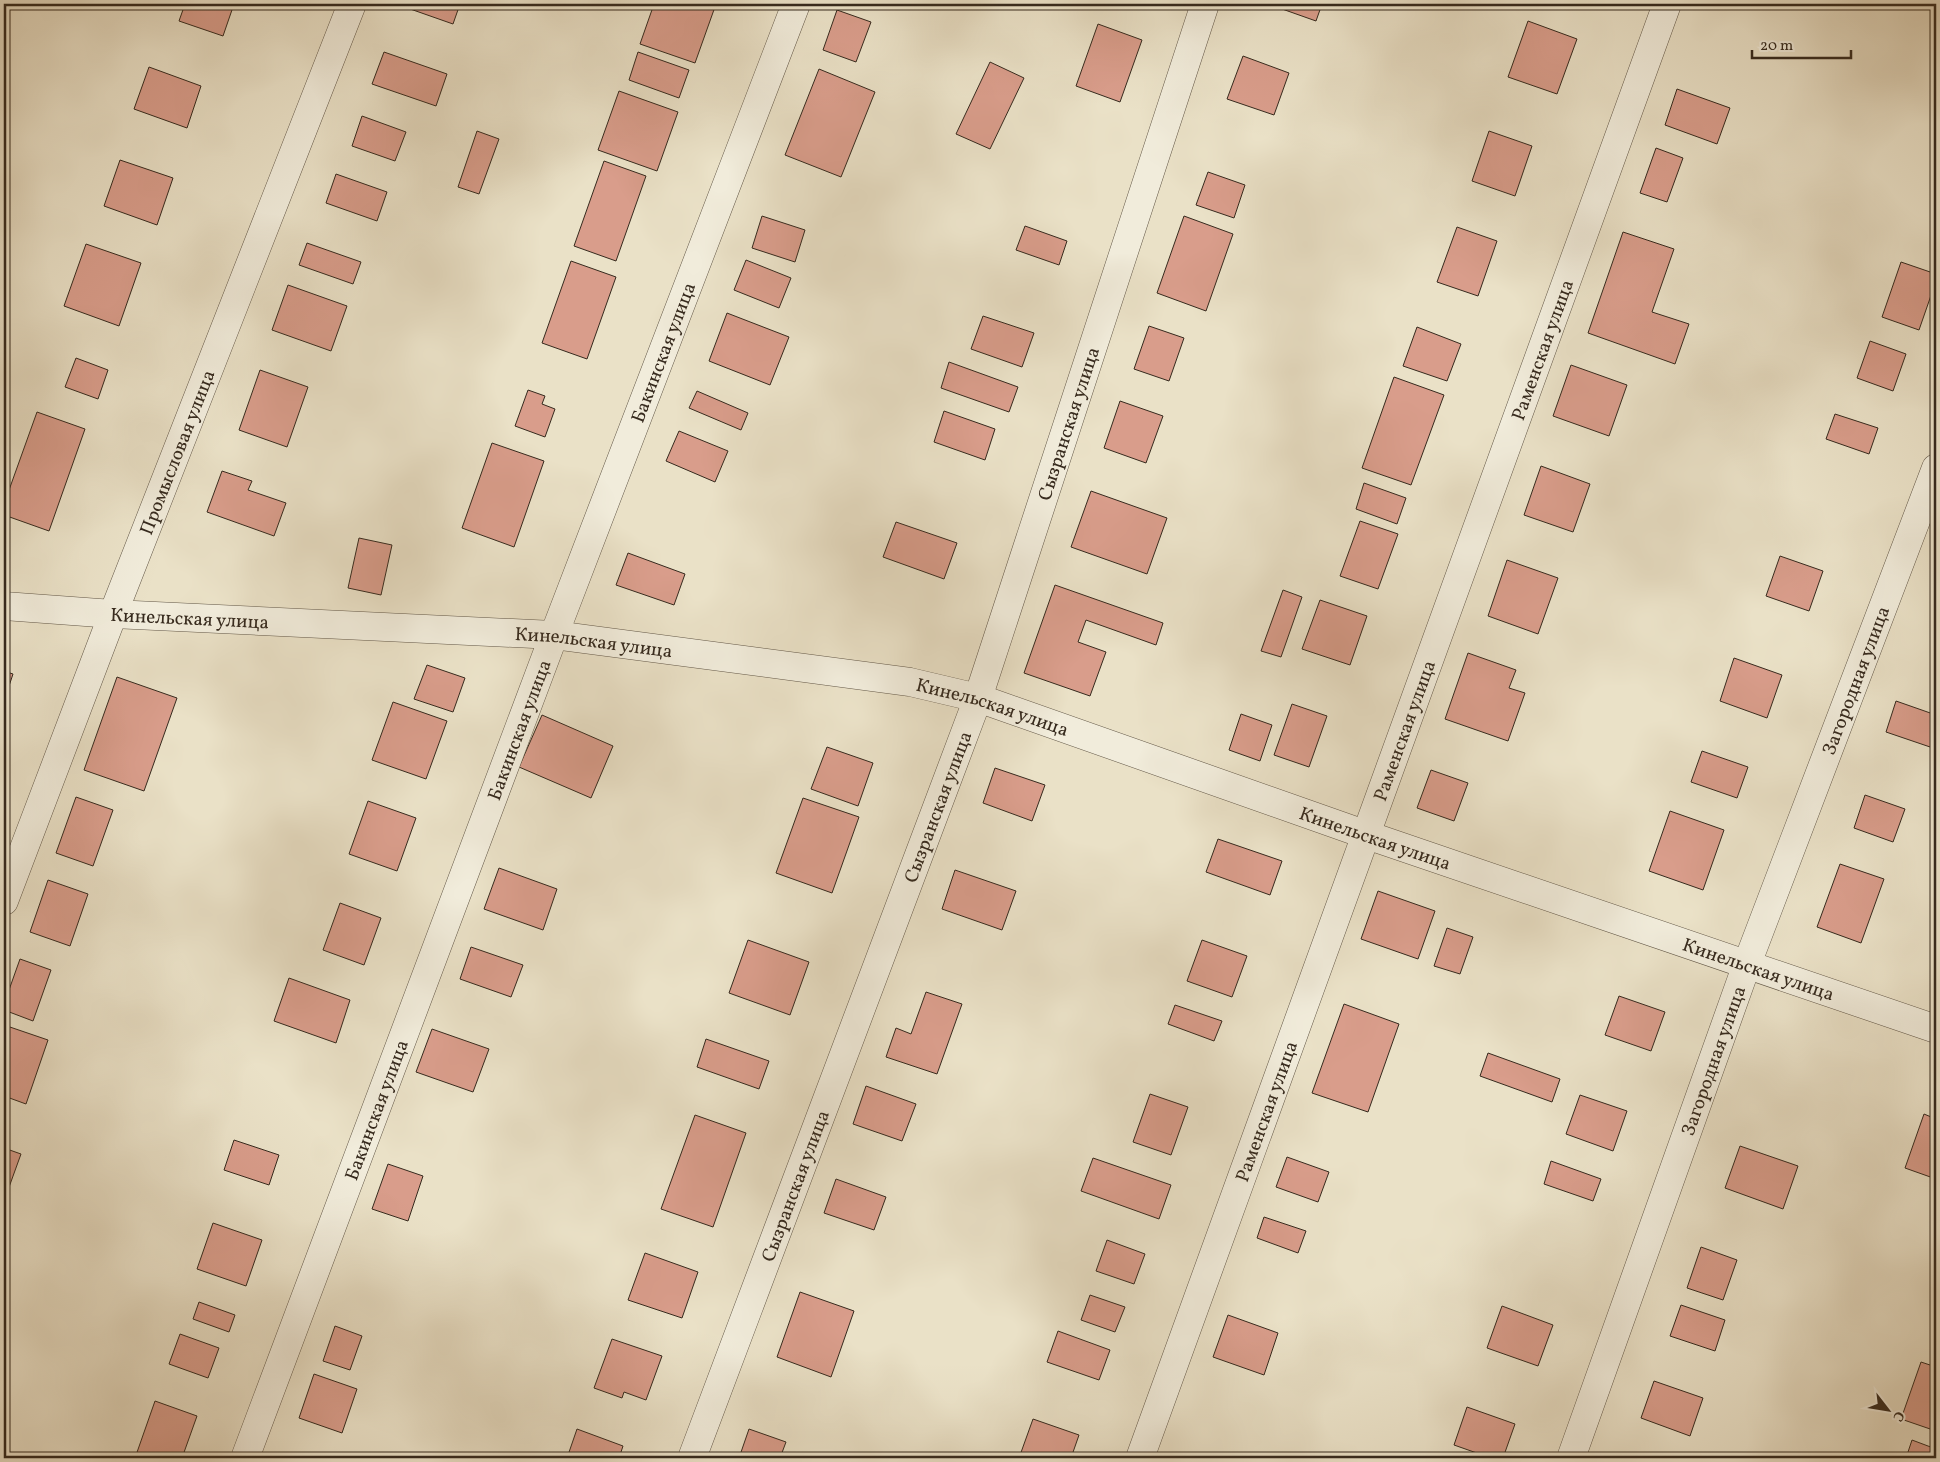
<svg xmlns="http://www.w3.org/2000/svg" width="1940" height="1462" font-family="Vollkorn,serif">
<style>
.building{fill:#d99d8b;stroke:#362a1e}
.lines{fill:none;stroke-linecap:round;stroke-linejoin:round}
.minor-casing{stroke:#635848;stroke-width:29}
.minor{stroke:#f1ecdb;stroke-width:28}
.labels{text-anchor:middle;stroke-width:4;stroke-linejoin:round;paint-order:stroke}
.street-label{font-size:19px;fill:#362a1e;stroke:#f1ecdb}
</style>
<rect width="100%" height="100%" fill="#eae1c7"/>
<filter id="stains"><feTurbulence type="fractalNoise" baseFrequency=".004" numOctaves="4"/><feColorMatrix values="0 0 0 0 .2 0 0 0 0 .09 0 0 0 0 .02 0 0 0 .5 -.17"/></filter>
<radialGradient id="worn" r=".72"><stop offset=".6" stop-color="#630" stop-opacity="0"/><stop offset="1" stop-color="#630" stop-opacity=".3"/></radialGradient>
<path class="building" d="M127 4H140L139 8Z
M185 4H234L223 36 179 21Z
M396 4H460L453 24Z
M654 4H716L695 63 640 44Z
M1268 4H1322L1316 21Z
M837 10 871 22 856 62 823 50Z
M1528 21 1577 39 1557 94 1508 77Z
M1098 24 1142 40 1120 102 1076 86Z
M384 52 447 74 436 106 372 84Z
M638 52 689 70 679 98 629 80Z
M1243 56 1289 73 1274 115 1227 99Z
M990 62 1024 78 990 149 956 134Z
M149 67 201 86 187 128 134 109Z
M819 69 875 92 841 177 785 155Z
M1677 89 1730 108 1717 144 1665 125Z
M619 91 678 112 657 171 598 150Z
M362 116 406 132 395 161 352 146Z
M477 131 499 139 479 194 458 187Z
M1489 131 1532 146 1515 196 1472 181Z
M1656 148 1683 158 1667 202 1640 193Z
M120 160 173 178 157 225 104 206Z
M604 161 646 176 616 261 574 246Z
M1208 172 1245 185 1234 218 1196 205Z
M336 174 387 192 377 221 326 203Z
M762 216 805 230 795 262 752 248Z
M1184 216 1233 234 1206 311 1157 293Z
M1025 226 1067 241 1059 265 1016 250Z
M1457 227 1497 241 1478 296 1437 282Z
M1623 232 1674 249 1652 312 1689 324 1675 364 1588 333Z
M307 243 361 262 353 284 299 265Z
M86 244 141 263 119 326 64 306Z
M746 260 791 278 779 308 734 290Z
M571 261 616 277 587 359 542 343Z
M1901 262 1936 274V281L1919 330 1882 317Z
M288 285 347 306 331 351 272 330Z
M727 313 789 337 770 385 709 361Z
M983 316 1034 333 1022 367 971 349Z
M1149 326 1184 338 1169 381 1134 369Z
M1417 327 1461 344 1447 381 1403 366Z
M1870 341 1906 354 1893 391 1857 378Z
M76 358 108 370 98 399 65 387Z
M949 362 1018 387 1009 412 941 388Z
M1571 365 1627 385 1609 436 1553 416Z
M260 370 308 387 287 447 239 430Z
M1394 377 1444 395 1411 485 1362 468Z
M528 390 545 396 542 404 555 409 545 437 515 426Z
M697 391 748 413 741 430 689 408Z
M1120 401 1163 416 1146 463 1104 448Z
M944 411 995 429 985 460 934 442Z
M37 412 85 429 49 531 4 515V504Z
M1835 414 1878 428 1869 454 1826 439Z
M679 431 728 451 715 482 666 461Z
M492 443 544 461 514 547 462 528Z
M1541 466 1590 484 1573 532 1524 515Z
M222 471 252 481 248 490 286 503 274 536 207 512Z
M1364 483 1406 498 1397 524 1356 509Z
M1091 491 1167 518 1147 574 1071 547Z
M1360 521 1398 534 1378 589 1340 576Z
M896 522 957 543 944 579 883 557Z
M359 538 392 545 381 595 348 588Z
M628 553 685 574 674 605 616 585Z
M1780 556 1823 571 1809 611 1766 596Z
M1507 560 1558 578 1538 634 1488 616Z
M1055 585 1163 623 1156 645 1086 620 1078 642 1106 652 1090 696 1024 673Z
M1283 590 1302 597 1281 657 1261 651Z
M1936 595V610L1932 609Z
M1320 600 1367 616 1350 665 1302 649Z
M1468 653 1516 670 1509 688 1525 693 1508 741 1445 719Z
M1734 658 1782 675 1767 718 1720 701Z
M427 665 465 678 453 712 414 699Z
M4 671 13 674 4 701Z
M117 677 177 698 144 791 84 770Z
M1896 701 1936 715V749L1886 732Z
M393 702 447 721 426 779 372 760Z
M1292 704 1327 716 1309 767 1274 755Z
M1241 714 1272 725 1260 761 1229 750Z
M542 715 613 746 591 798 519 767Z
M827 747 873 763 858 806 811 789Z
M1702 751 1748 767 1737 798 1691 782Z
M995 768 1045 785 1032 821 983 803Z
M1431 770 1468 783 1454 821 1417 808Z
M1865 795 1905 809 1893 842 1854 828Z
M76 797 113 810 93 866 56 853Z
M803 798 859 817 832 893 776 873Z
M368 801 416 818 397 871 349 854Z
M1670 811 1724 830 1703 890 1649 871Z
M1218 839 1282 861 1270 895 1206 872Z
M1840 864 1884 879 1861 943 1817 927Z
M499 868 557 889 543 930 484 909Z
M955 870 1016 891 1002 930 942 909Z
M48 880 88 894 70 946 30 932Z
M1378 891 1435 911 1418 959 1361 939Z
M340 903 381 918 364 965 323 950Z
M1447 928 1473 937 1460 974 1434 966Z
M748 940 809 962 790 1015 729 993Z
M1202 940 1247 956 1232 997 1187 981Z
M471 947 523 965 511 997 460 979Z
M20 959 51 970 33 1021 4 1010V1004Z
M289 978 350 1000 336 1043 274 1021Z
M926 992 962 1004 937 1074 886 1057 896 1028 911 1034Z
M1619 996 1665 1012 1651 1051 1605 1035Z
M1344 1004 1399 1024 1368 1112 1312 1093Z
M1175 1005 1222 1021 1214 1041 1168 1024Z
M4 1025 48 1040 26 1104 4 1096Z
M432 1029 489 1049 473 1092 416 1072Z
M706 1039 769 1061 759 1089 697 1067Z
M1488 1053 1560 1079 1552 1102 1480 1076Z
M866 1086 916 1104 902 1141 853 1124Z
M1150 1094 1188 1107 1171 1155 1133 1142Z
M1580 1095 1627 1111 1613 1151 1566 1134Z
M1924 1114 1936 1119V1179L1905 1168Z
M695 1115 746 1133 713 1227 661 1209Z
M234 1140 279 1155 269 1185 224 1170Z
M1740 1146 1798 1166 1783 1209 1725 1188Z
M4 1148 21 1154 4 1201Z
M1287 1157 1329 1172 1318 1202 1276 1187Z
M1093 1158 1171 1185 1159 1219 1081 1191Z
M1551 1161 1601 1179 1593 1201 1544 1184Z
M388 1164 423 1176 408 1221 372 1209Z
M836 1179 886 1197 874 1230 824 1213Z
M1264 1217 1306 1231 1298 1253 1257 1238Z
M213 1223 262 1240 246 1286 197 1269Z
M1107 1240 1145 1254 1134 1284 1096 1271Z
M1701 1247 1737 1260 1723 1300 1687 1288Z
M645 1253 698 1272 682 1318 628 1300Z
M800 1292 854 1311 831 1377 777 1357Z
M1090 1295 1125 1307 1115 1332 1081 1320Z
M199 1302 235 1315 229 1332 193 1319Z
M1681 1305 1725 1320 1715 1351 1670 1336Z
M1502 1306 1553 1325 1538 1366 1487 1348Z
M1228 1315 1278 1333 1264 1375 1213 1357Z
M335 1326 362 1336 350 1370 323 1361Z
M1058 1331 1110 1350 1099 1380 1047 1362Z
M180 1334 219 1348 208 1378 169 1364Z
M612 1339 662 1356 646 1400 624 1392 622 1398 594 1388Z
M1921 1362 1936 1367V1431L1901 1419Z
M314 1374 357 1389 342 1433 299 1418Z
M1654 1381 1703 1398 1690 1436 1641 1418Z
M155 1401 197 1416 182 1458H135Z
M1467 1407 1515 1424 1503 1458H1491L1454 1445Z
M1033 1419 1079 1435 1071 1458H1019Z
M577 1429 623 1446 619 1458H567Z
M749 1429 786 1442 780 1458H739Z
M1912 1440 1936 1449V1458H1906Z"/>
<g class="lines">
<defs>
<g id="minor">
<path id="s1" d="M4 606 113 614 554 635 910 682 978 698 1364 834 1936 1029"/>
<path id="s2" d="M4 901 113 614 352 4"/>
<path id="s3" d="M245 1458 554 635 796 4"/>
<path id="s4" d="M692 1458 978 698 1205 4"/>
<path id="s5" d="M1140 1458 1667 4"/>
<path id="s6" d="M1571 1458 1747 964 1936 468"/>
</g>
</defs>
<use href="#minor" class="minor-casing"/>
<use href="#minor" class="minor"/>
</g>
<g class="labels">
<g class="street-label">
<text dy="7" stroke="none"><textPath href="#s5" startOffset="1179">Раменская улица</textPath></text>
<text dy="7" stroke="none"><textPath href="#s3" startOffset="1182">Бакинская улица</textPath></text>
<text dy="7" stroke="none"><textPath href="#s4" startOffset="1101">Сызранская улица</textPath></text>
<text dy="7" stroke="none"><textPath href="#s2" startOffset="481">Промысловая улица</textPath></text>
<text dy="7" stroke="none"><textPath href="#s1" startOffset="186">Кинельская улица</textPath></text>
<text dy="7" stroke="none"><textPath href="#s1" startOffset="591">Кинельская улица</textPath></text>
<text dy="7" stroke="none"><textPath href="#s6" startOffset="828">Загородная улица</textPath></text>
<text dy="7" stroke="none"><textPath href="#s1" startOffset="996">Кинельская улица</textPath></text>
<text dy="7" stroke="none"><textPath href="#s3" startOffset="778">Бакинская улица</textPath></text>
<text dy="7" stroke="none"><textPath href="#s5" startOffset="774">Раменская улица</textPath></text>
<text dy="7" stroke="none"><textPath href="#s4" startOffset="696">Сызранская улица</textPath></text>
<text dy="7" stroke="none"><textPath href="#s1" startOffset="1401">Кинельская улица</textPath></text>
<text dy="7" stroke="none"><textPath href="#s1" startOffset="1806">Кинельская улица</textPath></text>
<text dy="7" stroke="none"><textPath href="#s6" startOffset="422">Загородная улица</textPath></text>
<text dy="7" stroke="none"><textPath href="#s3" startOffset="372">Бакинская улица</textPath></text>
<text dy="7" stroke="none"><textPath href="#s5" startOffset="369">Раменская улица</textPath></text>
<text dy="7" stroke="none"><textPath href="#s4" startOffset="291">Сызранская улица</textPath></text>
</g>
</g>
<rect width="1940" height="1462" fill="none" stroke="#eae1c7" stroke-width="20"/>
<rect x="5" y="5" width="1930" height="1452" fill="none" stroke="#362a1e" stroke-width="2.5"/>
<rect x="10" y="10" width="1920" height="1442" fill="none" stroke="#362a1e"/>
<g transform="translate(1888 1410) rotate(121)" stroke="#f1ecdb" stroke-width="4" paint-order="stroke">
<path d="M0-4L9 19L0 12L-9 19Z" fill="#362a1e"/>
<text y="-8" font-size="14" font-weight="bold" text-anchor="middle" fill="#362a1e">С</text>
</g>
<path d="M1752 50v8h99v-8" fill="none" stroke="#362a1e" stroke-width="2.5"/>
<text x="1760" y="50" font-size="15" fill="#362a1e" stroke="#f1ecdb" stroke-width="4" paint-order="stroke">20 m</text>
<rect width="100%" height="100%" filter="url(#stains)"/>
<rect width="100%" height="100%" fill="url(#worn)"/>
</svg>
